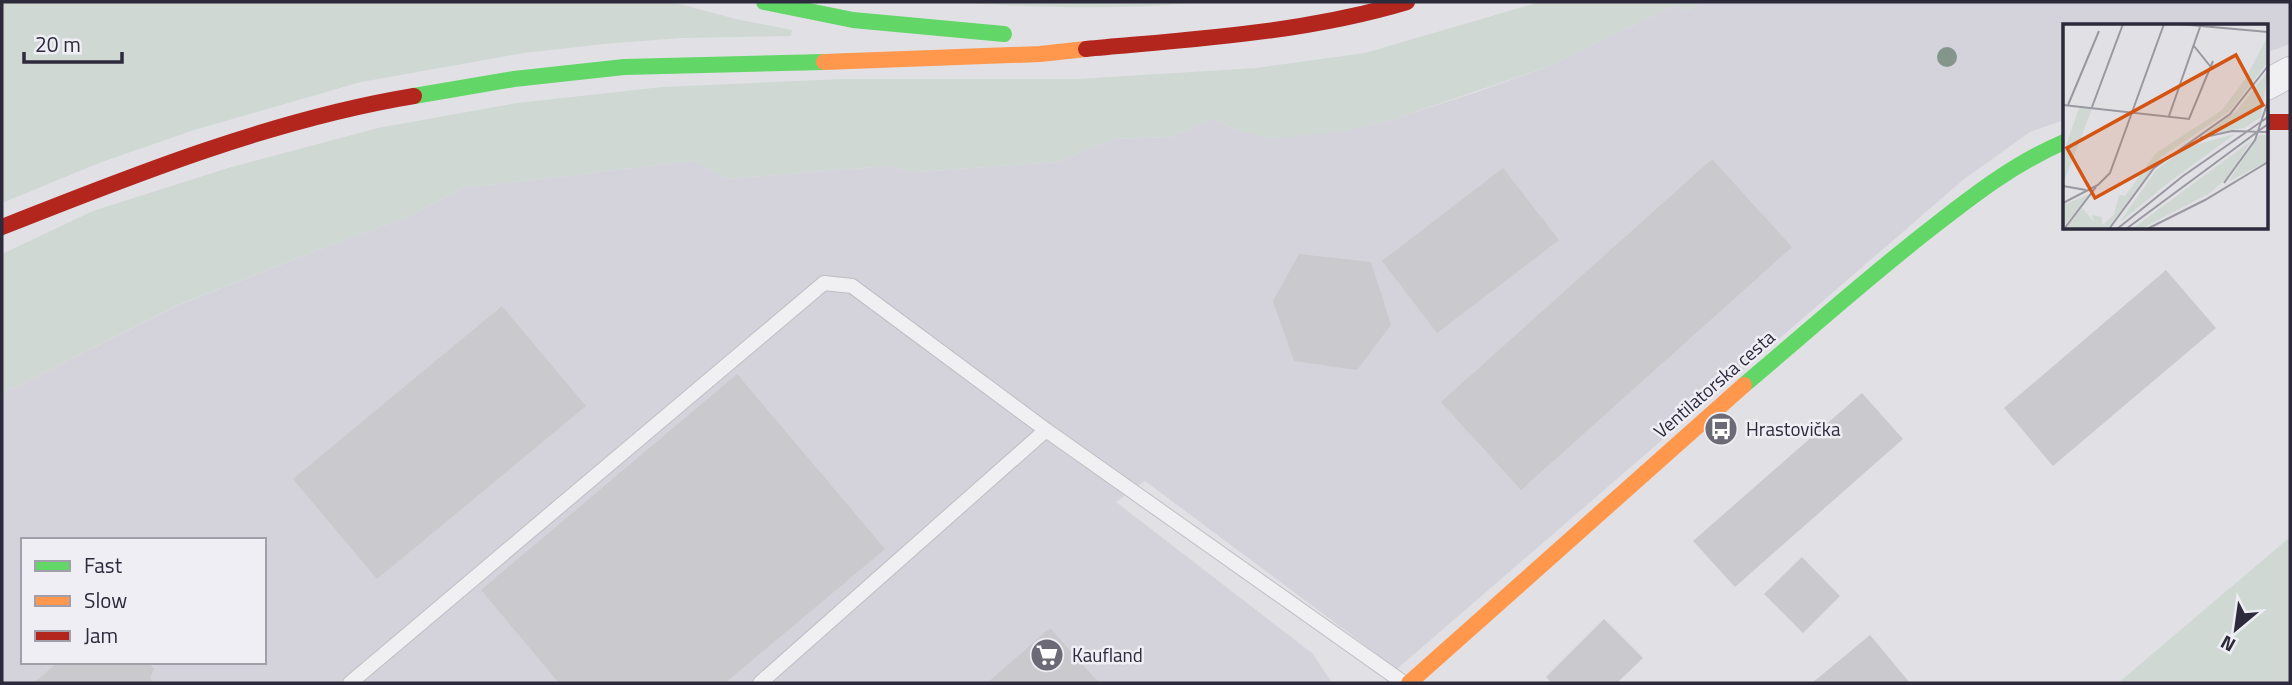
<svg xmlns="http://www.w3.org/2000/svg" width="2292" height="685" font-family="'Titillium Web',sans-serif">
<style>
.built{fill:#d4d3db;fill-rule:evenodd}
.green{fill:#cfd8d3}
.building{fill:#cac9cd}
.lines{fill:none;stroke-linecap:round;stroke-linejoin:round}
.lane-casing{stroke:#bfbfc3;stroke-width:16}
.street-casing{stroke:#bfbfc3;stroke-width:32}
.lane{stroke:#f0eff2;stroke-width:14}
.street{stroke:#f0eff2;stroke-width:30}
.fast{stroke:#63d668;stroke-width:16}
.slow{stroke:#ff974d;stroke-width:16}
.jam{stroke:#b3261e;stroke-width:16}
.tree{fill:#84958c}
.labels{text-anchor:middle;stroke-width:5;stroke-linejoin:round;paint-order:stroke}
.street-label{font-size:19px;fill:#2d2a3c;stroke:#efeef4}
.poi-label{font-size:19px;fill:#2d2a3c;stroke:#efeef4;text-anchor:start}
.inset-road{fill:none;stroke:#9998a1;stroke-width:2}
.view{fill:#d55411;fill-opacity:0.15;stroke:#d55411;stroke-width:3.5}
.inset-edge{fill:none;stroke:#2d2a3c;stroke-width:3.5}
</style>
<rect width="100%" height="100%" fill="#e1e1e5"/>
<path class="built" d="M1702 2H2290V44L2266 53V26H2064V120L2030 132 1963 180 1397 669 1145 481 1116 502 1312 653 1332 683H2V394L179 305 339 242 411 216 462 188 694 161 727 179 888 166 918 172 1057 162 1113 139 1171 137 1210 119 1245 133 1342 131 1394 119 1477 92 1550 66 1675 5 1686 11ZM23 540H264V662H23Z"/>
<path class="green" d="M2 2H672L736 19 792 30 791 36 681 38 604 44 524 53 361 82 194 130 99 163 2 203Z
M949 2H1199C1116 11 1033 7 949 2Z
M1540 2H1702L1686 11 1675 5 1550 66 1394 119 1342 131 1273 139 1245 133 1210 119 1171 137 1113 139 1057 162 918 172 888 166 727 179 694 161 462 188 411 216 339 242 178 305 2 394V254L93 211 228 168 378 128 517 103 662 87 843 79H1078L1256 68 1365 53Z
M2290 537V683H2118Z"/>
<path class="building" d="M1712 159 1792 247 1521 490 1441 402Z
M1503 168 1559 240 1437 333 1382 261Z
M1299 254 1371 262 1391 325 1357 370 1294 361 1273 301Z
M2166 270 2216 328 2053 466 2004 408Z
M502 306 586 406 377 579 293 479Z
M737 374 885 549 725 683H559L481 590Z
M1862 393 1903 439 1735 587 1693 541Z
M1802 557 1840 596 1803 633 1764 594Z
M1604 619 1643 658 1617 683H1552L1546 677Z
M1050 628 1099 683H987Z
M1870 635 1910 683H1812Z
M58 662H148L154 669 150 678 154 683H34Z"/>
<g class="lines">
<defs>
<path id="lane" d="M350 683 824 283 852 286 1046 430 1404 683
M760 683 1046 430"/>
<path id="street" d="M2266 85 2290 72"/>
</defs>
<use href="#lane" class="lane-casing"/>
<use href="#street" class="street-casing"/>
<use href="#lane" class="lane"/>
<use href="#street" class="street"/>
<path class="fast" d="M764 2 853 20 1004 34
M414 96 514 79 624 67 824 62
M1744 385C1807 332 1868 277 1934 226 1975 194 2015 163 2064 142"/>
<path class="slow" d="M824 62 1040 54 1086 49
M1409 683 1744 385"/>
<path class="jam" d="M1086 49C1193 39 1304 33 1407 2
M2266 122H2290
M2 227C133 175 274 119 414 96"/>
</g>
<circle class="tree" cx="1947" cy="57" r="10"/>
<defs>
<symbol id="bus-disc" viewBox="-11 -11 22 22"><circle r="9.5" fill="#6c6a77" stroke="#efeef4"/><path d="M-5-6H5V4H4V6H2V4H-2V6H-4V4H-5ZM-3.5-4V0h7V-4ZM-3.5 1.2v1.5H-2V1.2ZM2 1.2v1.5H3.5V1.2Z" fill="#fff"/></symbol>
<symbol id="supermarket-disc" viewBox="-11 -11 22 22"><circle r="9.5" fill="#6c6a77" stroke="#efeef4"/><path d="M-6-5.5h2.5l.6 2H6L4.5 2H-2.5L-4.4-4H-6ZM-1.5 3.2a1.3 1.3 0 1 0 .1 0ZM3 3.2a1.3 1.3 0 1 0 .1 0Z" fill="#fff"/></symbol>
</defs>
<g fill-rule="evenodd">
<use href="#bus-disc" x="1702" y="410" width="38" height="38"/>
<use href="#supermarket-disc" x="1028" y="636" width="38" height="38"/>
</g>
<g class="labels">
<g class="street-label">
<text transform="translate(1714 384) rotate(-41)" y="7">Ventilatorska cesta</text>
</g>
<g class="poi-label">
<text x="1746" y="436">Hrastovička</text>
<text x="1072" y="662">Kaufland</text>
</g>
</g>
<g transform="translate(2063 24)">
<rect width="205" height="205" fill="#e1e1e5"/>
<path d="M205 11V38L167 87 98 133 44 205H2L19 184 31 198 29 191 39 193V201L51 191 56 171 62 172 93 129 159 86 183 54ZM205 47 198 93 181 104 141 111 175 85ZM16 84 29 85 0 160V130ZM172 110 105 159 56 199 93 146 124 123ZM196 111H205V137L165 158ZM189 116 164 154 147 169 78 205H69ZM27 170 0 203V181Z" fill="#cfd8d3"/>
<path class="inset-road" d="M116 0 205 8M131 22 147 42M0 81 126 95 150 37M5 81 36 7M29 83 60 0M106 92 137 3M137 114 169 107 205 108M161 159 192 116 205 77M0 162 23 166M0 179 35 161 47 149 101 0M1 205 33 163M46 205 91 144 167 90 205 42M54 205 120 152 205 93M63 205 205 100M84 205 142 176 205 138"/>
<path class="view" d="M173 31 200 81 32 174 4 124Z"/>
<rect width="205" height="205" class="inset-edge"/>
</g>
<rect width="2292" height="685" fill="none" stroke="#2d2a3c" stroke-width="7"/>
<rect x="21" y="538" width="245" height="126" fill="#efeef4" stroke="#a1a0aa" stroke-width="2"/>
<rect x="35" y="561" width="35" height="10" fill="#63d668" stroke="#a1a0aa" stroke-width="2"/>
<text x="84" y="573" font-size="21" fill="#2d2a3c">Fast</text>
<rect x="35" y="596" width="35" height="10" fill="#ff974d" stroke="#a1a0aa" stroke-width="2"/>
<text x="84" y="608" font-size="21" fill="#2d2a3c">Slow</text>
<rect x="35" y="631" width="35" height="10" fill="#b3261e" stroke="#a1a0aa" stroke-width="2"/>
<text x="84" y="643" font-size="21" fill="#2d2a3c">Jam</text>
<g transform="translate(2236 629) rotate(209)" stroke="#efeef4" stroke-width="5" paint-order="stroke">
<path d="M0-5L12 26L0 18L-12 26Z" fill="#2d2a3c"/>
<text y="-10" font-size="19" font-weight="bold" text-anchor="middle" fill="#2d2a3c">N</text>
</g>
<path d="M24 52v10h98v-10" fill="none" stroke="#2d2a3c" stroke-width="3.5"/>
<text x="35" y="52" font-size="21" fill="#2d2a3c" stroke="#efeef4" stroke-width="5" paint-order="stroke">20 m</text>
</svg>
